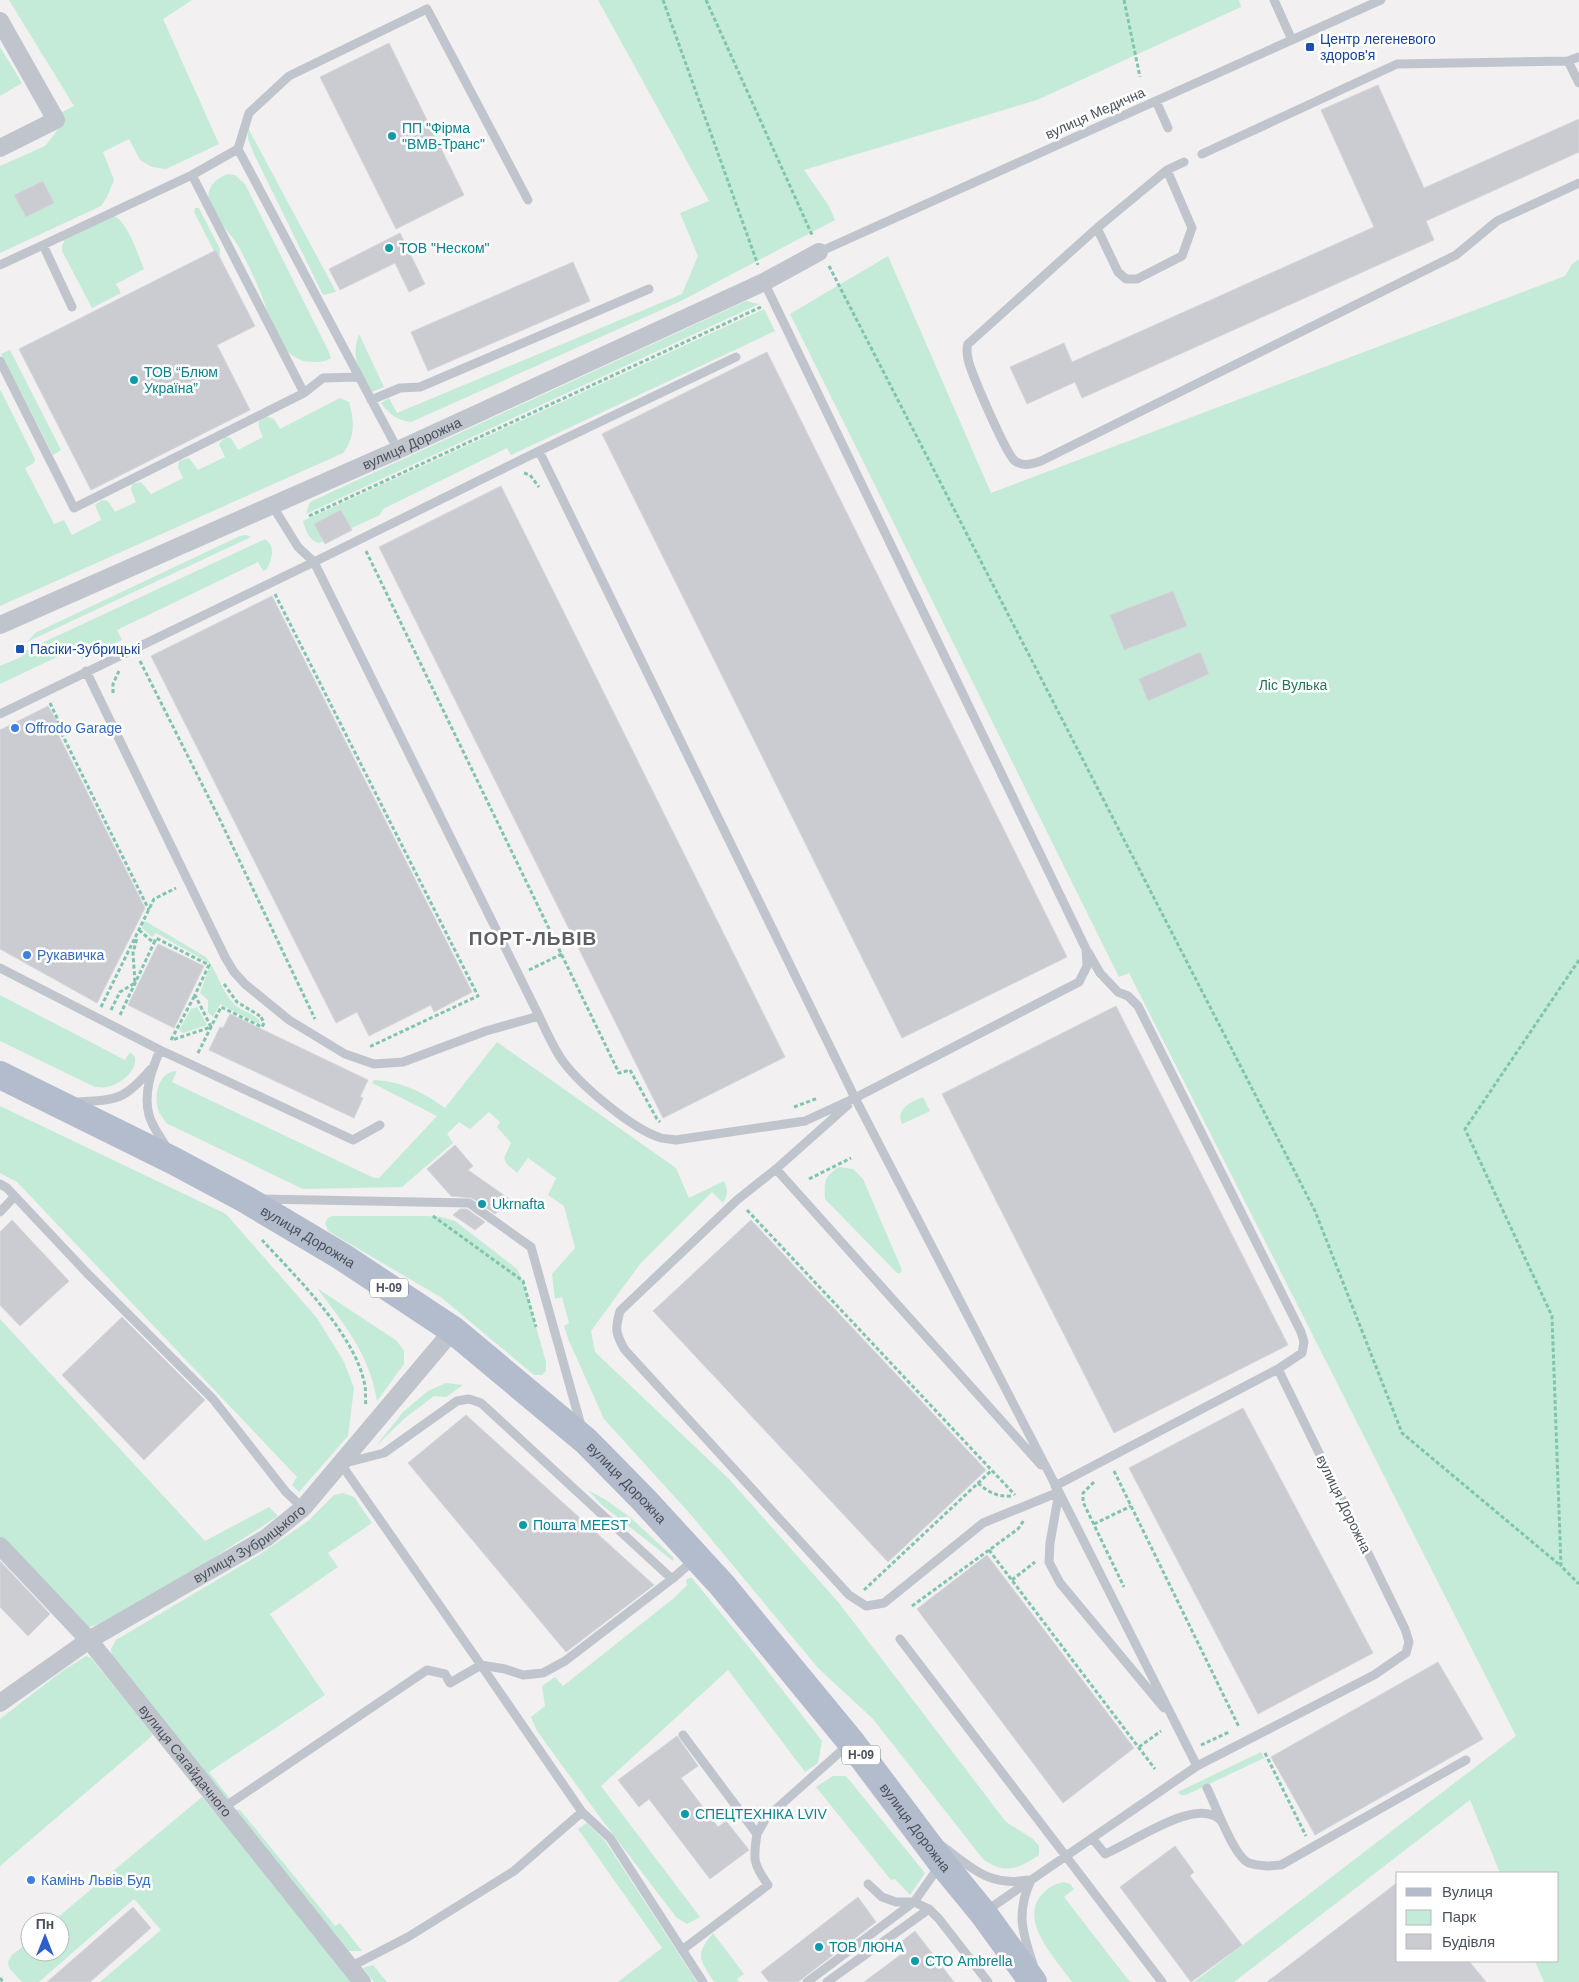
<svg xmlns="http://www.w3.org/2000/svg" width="1579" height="1982" font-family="Helvetica,sans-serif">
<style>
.green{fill:#c4ebd8}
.building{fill:#cbccd2;stroke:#d5d6db}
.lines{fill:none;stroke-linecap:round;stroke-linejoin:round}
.path{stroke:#7fc5ad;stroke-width:3;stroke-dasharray:4 2.5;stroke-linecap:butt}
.lane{stroke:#c0c5cd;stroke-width:9}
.street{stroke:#c0c5cd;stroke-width:18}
.primary{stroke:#b3bccc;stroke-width:28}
.transit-dot{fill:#1a4fb4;stroke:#fff;stroke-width:2}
.culture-dot{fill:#0f9aa8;stroke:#fff;stroke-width:2}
.shop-dot{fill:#3f7fe0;stroke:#fff;stroke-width:2}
.labels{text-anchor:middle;stroke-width:5;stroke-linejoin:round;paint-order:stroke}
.shield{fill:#fff;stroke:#80858c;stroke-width:1}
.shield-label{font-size:12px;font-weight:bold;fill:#4a515b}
.transit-label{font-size:14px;fill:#164399;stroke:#fff;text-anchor:start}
.street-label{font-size:14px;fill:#4a515b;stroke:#fff}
.culture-label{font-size:14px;fill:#0d838f;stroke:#fff;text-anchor:start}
.park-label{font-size:14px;fill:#227658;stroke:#fff}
.shop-label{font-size:14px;fill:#366cbe;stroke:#fff;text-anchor:start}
.district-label{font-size:19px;font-weight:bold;letter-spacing:1px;fill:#5d5f64;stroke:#fff}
</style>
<rect width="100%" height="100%" fill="#f2f0f0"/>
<path class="green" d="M9 0H192L163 19 219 144 166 169 152 167 140 160 129 139 103 152 114 180 107 197 101 206 0 253V166L45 146 63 123 62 112 74 106Z
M598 0H1239L1241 7 1037 100 804 170 829 206 835 220 681 301 411 422C398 421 388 413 381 403L389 398 397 413 682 294 698 256 680 213 709 201Z
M0 47 22 83 0 96Z
M248 128 336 292 323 295 253 152 248 139Z
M227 174 235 175 245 184 328 350 331 358C325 362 320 362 313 362 278 362 271 318 261 294 255 278 247 263 240 249 231 232 214 220 209 200 206 187 217 178 227 174Z
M195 208H199L220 249V256L216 250 214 251 194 212Z
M112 215C127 219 138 255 144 269L116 284 121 293 92 308 62 251V246L66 237Z
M888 256 991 493 1565 276 1572 264 1579 259V1982H1544L1535 1961H1558V1873H1500L1470 1800 1234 1982H1194L1516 1736 1129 973 1119 977 790 314Z
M746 301 759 304 306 514 310 502Z
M764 309 775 331 511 455 507 448 383 509 380 515 319 543C309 540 306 532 303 521Z
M359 334 384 387 372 392C360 370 350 359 359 334Z
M10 350 61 450 53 455 1 354Z
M0 389 35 459 34 463 25 468 54 524 64 520 72 535 101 520 95 505 102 500 108 501 115 512 136 502 131 490 132 484 141 482 151 494 183 478 178 467 179 461 189 458 198 470 225 457 219 444 225 437 231 438 238 450 263 437C259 428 254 421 266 416L274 419 280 429 340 398 349 402C354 420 356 437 343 453L0 606Z
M246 535 251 537 27 642 35 633 240 536Z
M265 539C276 547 272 558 267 569L263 571 258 562 117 630 122 640 85 659 81 658 76 648 0 684V666L21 657 27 650Z
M145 921 206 957C217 971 221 990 233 1003 240 1011 252 1012 260 1021L259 1024 220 1004 213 1017 208 1012V1000L200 993 210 966 209 963 156 933 152 937 142 928Z
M0 995 125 1060 130 1052 135 1057C137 1071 121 1084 107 1087 104 1088 98 1087 95 1087L0 1041Z
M197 1007 207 1025 183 1033 179 1030 191 1009Z
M497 1042 676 1168 689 1198 724 1181C728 1190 728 1195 723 1203L712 1192 640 1264 591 1331 595 1352 729 1479 839 1603 1006 1822 1033 1839 1039 1846V1855C1018 1869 1004 1875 983 1859L873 1719 818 1668 692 1516 604 1419 569 1341 564 1326 569 1323 562 1297 555 1299 552 1274 575 1248 564 1206 548 1195 556 1178 528 1158 517 1173 507 1164 504 1158 511 1143 497 1127 500 1122 489 1112 470 1129 459 1122 447 1134 453 1143 402 1187 303 1189 166 1123C164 1119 161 1116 159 1112 153 1098 158 1071 177 1071L172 1082 374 1178H379L437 1116 380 1087 372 1083 374 1080C403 1082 421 1091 445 1108Z
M923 1097 930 1111 902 1124C895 1108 912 1102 923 1097Z
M0 1106 226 1214 317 1318 344 1362 354 1388 348 1436 299 1492 292 1485 297 1477 17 1182 0 1173Z
M839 1167 853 1169 863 1179 902 1270 900 1273H897L825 1199C824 1181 824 1177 839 1167Z
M332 1216H427L441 1217 455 1221 517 1269 523 1281 546 1362V1371L542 1375H534L442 1298 328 1231 325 1223 328 1218Z
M317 1288 397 1341 404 1351V1364L377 1401C370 1355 344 1324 317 1288Z
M0 1319 205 1541 269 1507 278 1516 169 1587 97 1625 85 1628 0 1538Z
M446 1383 463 1385 446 1397 434 1396 405 1418 376 1446 403 1412 428 1391Z
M588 1490 606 1500 631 1518 674 1558 673 1561 602 1505Z
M343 1493 354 1497 372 1523 328 1553 338 1567 270 1614 325 1695 209 1772 231 1800H226L112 1657 111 1649 116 1640 259 1555 308 1521 334 1495Z
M691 1577 752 1651 822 1741 818 1763 805 1772 728 1670 601 1786 700 1917 687 1924 676 1917 599 1816 537 1731 531 1717 545 1706 542 1686 555 1677 563 1686 674 1598 687 1585 686 1580Z
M86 1656 91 1658 151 1731 152 1736 0 1866V1719L61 1672Z
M1261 1752 1264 1758 1186 1795H1181L1178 1792Z
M833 1776H846L925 1873 910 1895 895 1879 891 1880 816 1787Z
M202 1797 250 1853 352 1982H100L161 1930 134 1899 39 1982H22L9 1968 8 1962 12 1955 30 1941V1952H60V1922H52Z
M232 1809 240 1810 335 1926 340 1923 362 1951H347Z
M587 1823 605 1841 697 1982H618L662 1948 578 1829Z
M1064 1882 1070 1884 1074 1889 1064 1897 1130 1982H1072C1058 1962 1021 1924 1039 1898 1046 1889 1053 1884 1064 1882Z
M713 1933 744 1974 737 1979 739 1982H714C700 1959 694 1956 713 1933Z
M373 1965 387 1982H374L363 1968Z"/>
<path class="building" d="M389 43 464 195 396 229 320 77Z
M1378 85 1424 188 1579 119V152L1426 221 1434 240 1082 398 1075 382 1027 404 1010 367 1064 343 1072 362 1374 227 1321 110Z
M43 181 54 203 26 217 14 195Z
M400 233 425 284 409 292 395 263 340 290 329 269Z
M216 250 255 326 217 345 250 410 91 490 19 349Z
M573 262 590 301 428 371 411 332Z
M767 352 1067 957 902 1038 602 434Z
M501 486 785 1057 663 1118 379 547Z
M341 510 352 530 325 544 314 524Z
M1173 591 1187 626 1124 650 1110 615Z
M272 596 472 992 434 1012 431 1005 369 1036 357 1012 336 1023 151 656Z
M1200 652 1209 674 1148 701 1139 679Z
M48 706 57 722 53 724 145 908 97 1003 0 949V730Z
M158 944 204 966 174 1028 128 1005Z
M1116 1006 1288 1345 1114 1433 942 1094Z
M230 1014 368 1080 360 1097 363 1098 354 1118 209 1050 220 1027 223 1028Z
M455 1145 473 1166 468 1170 511 1200 495 1214 472 1198 451 1196 427 1169Z
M460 1209H467L485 1222 475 1230 453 1215Z
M12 1220 69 1281 20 1326 0 1305V1232Z
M751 1220 986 1470 888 1562 653 1311Z
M122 1317 205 1400 144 1460 62 1375Z
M1243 1408 1373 1653 1258 1714 1129 1468Z
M466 1415 654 1585 566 1652 408 1463Z
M987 1555 1134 1748 1063 1803 917 1609Z
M0 1561 50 1614 28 1636 0 1607Z
M1438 1662 1483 1739 1315 1835 1271 1757Z
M677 1736 698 1766 681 1778 718 1827 726 1821 749 1850 710 1879 649 1799 639 1807 618 1780Z
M1175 1846 1194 1872 1190 1876 1242 1945 1191 1982 1120 1887Z
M1398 1882V1961H1469L1486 1982H1267Z
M858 1897 876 1922 798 1982H769L761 1972Z
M133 1907 151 1928 90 1982H47Z
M915 1931 954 1982H864L907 1950 901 1942Z"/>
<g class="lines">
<path class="path" d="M663 0 758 265
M706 0 813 237
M1124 0 1140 77
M829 266 1315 1211 1402 1433 1561 1566
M524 473 530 475 539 487
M309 516 761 307
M366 551 619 1073 630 1070 657 1119 660 1122
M275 594 478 996 369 1047
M140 661 221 822 315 1019
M113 693V684L119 671
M50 703 58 720 59 728 149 910
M139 930 154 943 156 938 209 965 195 995 211 1027 172 1040
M1579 960 1465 1129 1552 1316 1561 1566 1579 1584
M529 970 562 954
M224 984 237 1002 260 1016
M101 1007 154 899 176 888
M111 1010 120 992 135 983 133 953 137 938
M120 1015 154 943
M171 1040 195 995
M198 1053 221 1007 262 1027 264 1023 261 1017
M794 1107 818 1098
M809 1179 851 1158
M747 1210 1015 1495
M433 1216 523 1281 536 1327
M262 1240C297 1278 356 1335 365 1386 366 1392 365 1399 366 1406
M1114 1471 1239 1727
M1094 1482 1083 1493V1502L1124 1587
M978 1483C988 1492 997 1497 1011 1496
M1094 1524 1131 1506
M989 1550 1155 1769
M1012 1580 1035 1562
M864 1590 992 1470
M912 1606 1018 1529 1024 1520
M1201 1745 1229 1732
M1139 1747 1161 1731
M1265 1753 1306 1836
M0 1978 3 1982"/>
<path class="lane" d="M1274 0 1292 40
M1568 61 1579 83
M1156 101 1168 128
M238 149 249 113 289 76 427 9 528 200
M1202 154 1397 64 1568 61 1579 57
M1184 162 1167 170 1097 228 968 344C966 349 967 354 968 359 971 373 1006 454 1015 461 1023 467 1032 464 1041 461L1456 255 1497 221 1579 183
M192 175 304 393
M1097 228 1118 272 1126 279H1137L1182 256 1192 228 1167 170
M819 252 1381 0
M0 265 43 245
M72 307 43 245 192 175 238 149 398 450
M0 361 74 508 304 393 323 378 359 377
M371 400 400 388 420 387 649 289
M539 451 855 1098 1059 1492 1197 1766 986 1911
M272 505 298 547 314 562 539 1016C546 1031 553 1047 562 1060 580 1085 632 1129 661 1138 665 1139 671 1139 676 1140L805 1121 855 1098 1079 982 1087 966 1086 949 764 282
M86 671 225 957 234 972 245 984 289 1020 345 1054 374 1064 403 1062 486 1031 539 1016
M0 714 314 562 539 451 736 357
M0 968 160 1050 353 1140 380 1125
M160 1050C152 1069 143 1093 149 1115 152 1127 162 1139 168 1150
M73 1102C115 1100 123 1102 151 1069
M848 1105 776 1169 737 1200 620 1311C615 1329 615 1333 625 1350L849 1595 866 1606 884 1603 983 1523 1059 1492
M776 1169 1041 1465
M0 1184 7 1188 87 1273 213 1399 286 1492 303 1508
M262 1199 469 1203 531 1247 582 1429
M0 1212 14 1197
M1055 1486 1278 1369 1302 1353 1304 1342 1301 1332 1138 1006 1128 996 1118 992 1100 973 1088 952
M1059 1492 1050 1543 1049 1562 1060 1583 1164 1708
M672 1579 565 1661 543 1673 523 1675 505 1669 481 1665 341 1464 384 1453 457 1401 469 1399 481 1403 672 1579 695 1559
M900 1639 1162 1982
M683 1735 757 1834 766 1818 849 1744
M1197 1766 1374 1675 1406 1653 1409 1642 1405 1629 1278 1369
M1207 1788C1215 1804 1234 1857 1249 1863 1260 1867 1270 1866 1281 1865L1466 1760
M223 1808 427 1670 445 1674 450 1683 481 1665 582 1812 610 1838 703 1982
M1092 1838 1105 1854C1131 1844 1200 1793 1222 1822
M942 1846C972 1868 989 1887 1028 1880
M1031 1880C1016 1912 1022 1932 1033 1964
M868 1884 882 1897 896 1902H914L929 1909 939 1919 988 1982
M682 1950 768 1885C753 1864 753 1859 757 1834
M350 1967 408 1937 514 1871 582 1812
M807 1982 914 1902 940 1865
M827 1982 929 1909"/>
<g class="street">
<path d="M0 21 56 120 0 148"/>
<path id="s1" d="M0 625 398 450 764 282 819 252"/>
<path id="s2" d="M0 1546 89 1640 362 1982"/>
<path id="s3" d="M0 1703 89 1640 266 1538 303 1508 453 1330"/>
</g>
<path class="primary" id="s4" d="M0 1075 174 1161 245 1199 341 1256 453 1330 586 1441 644 1500 722 1585 851 1742 942 1863 983 1913 1033 1982"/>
</g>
<g class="transit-dot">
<rect x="1305" y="42" width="10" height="10" rx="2.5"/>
<rect x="15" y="644" width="10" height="10" rx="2.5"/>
</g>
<g class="culture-dot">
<circle cx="392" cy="136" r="5"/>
<circle cx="389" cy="248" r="5"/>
<circle cx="134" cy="380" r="5"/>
<circle cx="482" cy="1204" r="5"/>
<circle cx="523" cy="1525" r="5"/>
<circle cx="685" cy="1814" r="5"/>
<circle cx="819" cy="1947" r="5"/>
<circle cx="915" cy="1961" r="5"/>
</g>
<g class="shop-dot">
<circle cx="15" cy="728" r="5"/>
<circle cx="27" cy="955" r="5"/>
<circle cx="31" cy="1880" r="5"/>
</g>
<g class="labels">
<g class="shield">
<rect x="370" y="1278.5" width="38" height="19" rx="4"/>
<rect x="842" y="1745.5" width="38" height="19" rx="4"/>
</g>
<g class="shield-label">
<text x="389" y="1292">Н-09</text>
<text x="861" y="1759">Н-09</text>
</g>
<g class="transit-label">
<text x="1320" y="44">Центр легеневого<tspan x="1320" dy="16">здоров'я</tspan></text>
<text x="30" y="654">Пасіки-Зубрицькі</text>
</g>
<g class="street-label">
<text transform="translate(1095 113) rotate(-24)" y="5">вулиця Медична</text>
<text dy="5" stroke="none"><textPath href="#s1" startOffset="450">вулиця Дорожна</textPath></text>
<text dy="5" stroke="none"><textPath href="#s4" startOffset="348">вулиця Дорожна</textPath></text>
<text dy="5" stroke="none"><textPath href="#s4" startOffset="752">вулиця Дорожна</textPath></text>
<text transform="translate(1344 1504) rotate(64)" y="5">вулиця Дорожна</text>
<text dy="5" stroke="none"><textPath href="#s3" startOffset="296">вулиця Зубрицького</textPath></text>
<text dy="5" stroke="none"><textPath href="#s2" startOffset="284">вулиця Сагайдачного</textPath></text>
<text dy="5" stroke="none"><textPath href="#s4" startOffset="1202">вулиця Дорожна</textPath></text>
</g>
<g class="culture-label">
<text x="402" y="133">ПП "Фірма<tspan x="402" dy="16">"ВМВ-Транс"</tspan></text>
<text x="399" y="253">ТОВ "Неском"</text>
<text x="144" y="377">ТОВ “Блюм<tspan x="144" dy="16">Україна”</tspan></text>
<text x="492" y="1209">Ukrnafta</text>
<text x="533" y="1530">Пошта MEEST</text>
<text x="695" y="1819">СПЕЦТЕХНІКА LVIV</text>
<text x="829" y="1952">ТОВ ЛЮНА</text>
<text x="925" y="1966">СТО Ambrella</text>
</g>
<g class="park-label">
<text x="1293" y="690">Ліс Вулька</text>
</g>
<g class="shop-label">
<text x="25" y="733">Offrodo Garage</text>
<text x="37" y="960">Рукавичка</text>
<text x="41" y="1885">Камінь Львів Буд</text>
</g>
<g class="district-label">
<text x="533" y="945">ПОРТ-ЛЬВІВ</text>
</g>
</g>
<rect x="1396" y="1872" width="162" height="90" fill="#ffffff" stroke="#b7b9bd"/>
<rect x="1406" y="1888" width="25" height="8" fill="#b3bccc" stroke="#b7b9bd"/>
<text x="1442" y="1897" font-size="15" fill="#4a515b">Вулиця</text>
<rect x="1406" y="1910" width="25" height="15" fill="#c4ebd8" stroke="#b7b9bd"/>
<text x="1442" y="1922" font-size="15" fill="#4a515b">Парк</text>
<rect x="1406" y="1934" width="25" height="15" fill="#cbccd2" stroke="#b7b9bd"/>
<text x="1442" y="1947" font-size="15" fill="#4a515b">Будівля</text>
<g transform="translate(45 1937)"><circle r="24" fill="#ffffff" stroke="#b7b9bd"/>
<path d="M0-4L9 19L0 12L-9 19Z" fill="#2d5dcf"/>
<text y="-8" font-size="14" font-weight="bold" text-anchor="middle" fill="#4a515b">Пн</text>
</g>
</svg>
